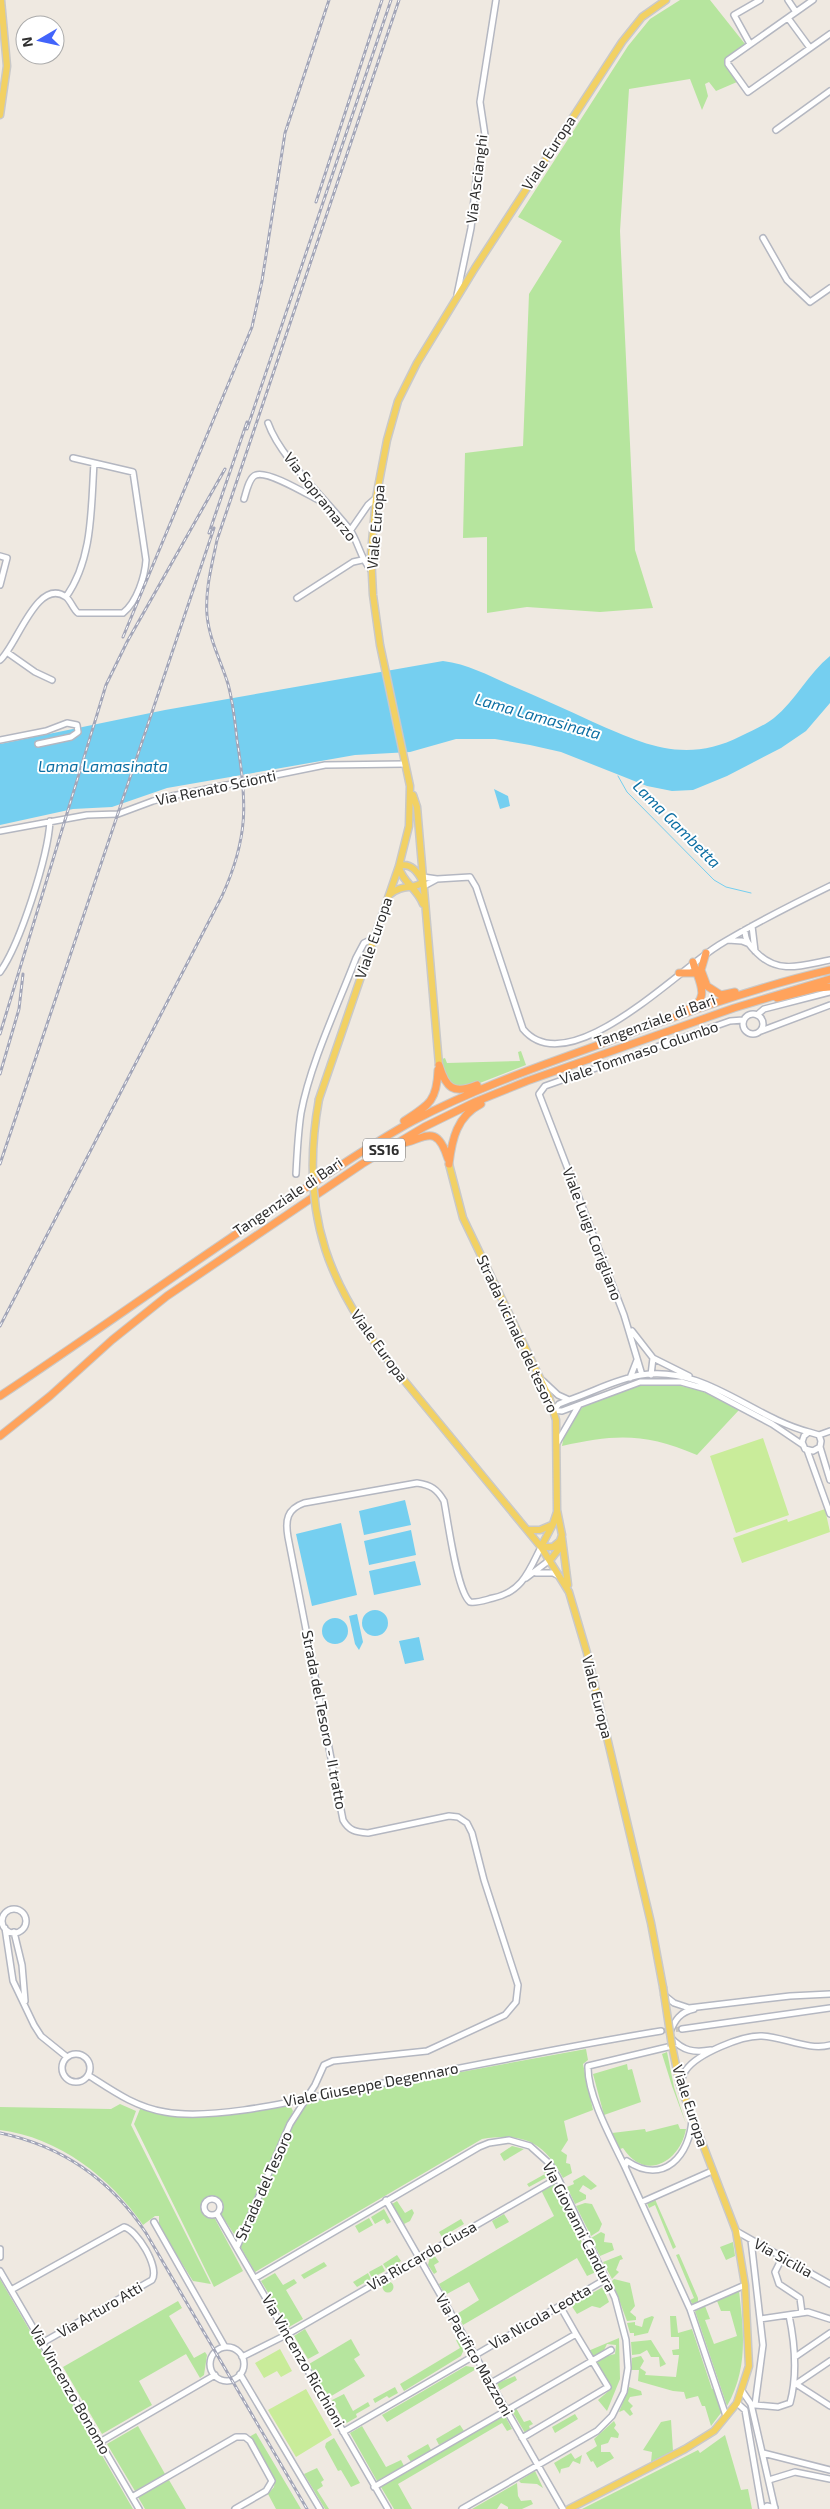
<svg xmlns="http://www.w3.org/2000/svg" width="830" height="2509" font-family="'Exo 2',sans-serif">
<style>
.green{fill:#b6e59e}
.pitch{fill:#c9ec9a}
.water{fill:#75cff0}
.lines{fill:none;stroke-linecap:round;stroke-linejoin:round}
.stream{stroke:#75cff0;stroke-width:1}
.minor-tunnel{stroke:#c8c4bd;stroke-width:5;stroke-dasharray:5 2.5;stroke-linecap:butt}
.minor-casing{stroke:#b4b7c1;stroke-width:8}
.major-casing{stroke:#c9c9c9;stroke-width:9}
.highway-casing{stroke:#c9c9c9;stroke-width:9}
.minor{stroke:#fff;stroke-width:5}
.major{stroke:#f2d163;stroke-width:6}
.highway{stroke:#ffa35c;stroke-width:7}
.rail-casing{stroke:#a3a6b8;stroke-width:3}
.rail{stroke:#fff;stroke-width:1;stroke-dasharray:4;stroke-linecap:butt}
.major-bridge-casing{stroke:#c9c9c9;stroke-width:9;stroke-linecap:butt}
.major-bridge{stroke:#f2d163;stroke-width:6}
.labels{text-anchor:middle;stroke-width:4;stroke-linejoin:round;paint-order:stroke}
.shield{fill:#fff;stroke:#6d6d6d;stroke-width:1}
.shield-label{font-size:14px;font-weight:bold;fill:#2e2e2e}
.street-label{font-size:15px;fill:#2e2e2e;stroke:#fff}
.water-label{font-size:16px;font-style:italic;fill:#0d6fa3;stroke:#fff}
</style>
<rect width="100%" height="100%" fill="#efe9e1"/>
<path class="green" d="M680 0H710L745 44 724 60 737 82 716 91 709 82 705 84 708 96 702 110 690 79 629 89 620 231 635 550 653 608 600 612 527 607 487 613V537L463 538 465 453 523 446 529 294 562 241 518 217 628 46 650 19Z
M521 1051 526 1065 467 1088 452 1086 443 1069 442 1059 445 1058 447 1063 520 1061 518 1052Z
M669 1383 702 1391 739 1410 697 1455C645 1433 616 1434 562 1446 564 1433 572 1415 583 1407L634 1386Z
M586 2049 588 2060 583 2064 593 2110 564 2121 568 2140 561 2151 567 2155 566 2163 570 2164 572 2173 563 2178C543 2140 523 2133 482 2139L255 2272 240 2246 289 2131 307 2102 320 2098Z
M667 2052 674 2087 686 2124 672 2086 662 2054Z
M627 2064 628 2070 632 2069 641 2102 604 2115 593 2074Z
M120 2104 136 2111 131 2125 211 2284 193 2281 159 2227V2216H155L143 2225C111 2178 58 2137 0 2130V2107L111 2109Z
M290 2105 293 2111 291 2117 238 2240 220 2213 223 2207 221 2201 212 2196 203 2202 202 2209 206 2216 214 2217 243 2271 214 2287 134 2124 140 2109 201 2117Z
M678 2124 680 2129H686C680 2162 645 2182 623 2148L620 2149 612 2133 645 2129 646 2132Z
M512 2146 524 2149 504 2161 500 2154Z
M547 2168 551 2175 529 2187 527 2184 545 2174 543 2171Z
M584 2175 597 2186 591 2190 583 2185 579 2191 586 2195V2199L575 2204 567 2187 574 2184 573 2181Z
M554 2183 596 2272 587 2276 577 2258 463 2325 457 2314 479 2300 469 2282 445 2295 439 2284 554 2216 541 2190Z
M655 2199 657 2204 676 2247 673 2249 655 2205 649 2208 647 2203Z
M397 2201 405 2213 412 2209 414 2213 410 2221 404 2224 392 2204Z
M585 2203 592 2204 602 2224 599 2231 591 2236 576 2206Z
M384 2209 391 2222 387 2224 384 2219 375 2224 371 2217Z
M504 2214 509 2222 496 2229 492 2221Z
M369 2218 373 2225 359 2233 355 2226Z
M461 2219 464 2224 442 2237 439 2232Z
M601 2232 605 2234 604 2242 612 2243 614 2250 600 2256 591 2238Z
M733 2242 735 2256 726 2260 720 2247Z
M679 2254 698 2298V2302L693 2305 690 2300 694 2298 676 2255Z
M397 2255 401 2261 387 2270 383 2264Z
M434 2255 439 2262 434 2265 437 2272 434 2274 428 2265 430 2257Z
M621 2255 623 2259 620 2260 616 2270 619 2272 612 2279 603 2262Z
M324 2262 327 2266 304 2279 301 2275Z
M382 2265 385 2271 372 2278 369 2272Z
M275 2273 283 2285 294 2279 297 2283 286 2290 303 2319 289 2327 261 2281Z
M368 2273 371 2279 357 2287 353 2282Z
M0 2279 133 2509H0Z
M614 2279 630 2283 635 2306 630 2312 636 2317V2320L627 2321 612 2281Z
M382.5 2287a5.5 5.5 0 1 1 11 0a5.5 5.5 0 1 1-11 0Z
M603 2287 609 2302 600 2308 592 2306 577 2314 571 2305Z
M739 2291C744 2332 748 2369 727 2406L695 2311 705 2306 710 2319 705 2320 714 2344 737 2336 730 2311H721L717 2301Z
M178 2301 182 2308 169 2316 194 2358 205 2352 207 2355 204 2375 200 2378 186 2354 139 2381 152 2405 102 2434 63 2367Z
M652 2316 654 2317 648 2333 634 2336V2333H630L627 2323 635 2322V2325L642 2327 644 2319Z
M670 2316H676L678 2333 692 2329 712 2389 717 2388 724 2409 711 2426 705 2406H702L698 2396 686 2399 684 2392 673 2391 638 2381 639 2370H631L632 2358 641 2356 644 2361 640 2368 646 2372 645 2375 676 2377 679 2355H673L672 2350 679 2349V2337H671Z
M305 2329 319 2353 308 2359 294 2336Z
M459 2338 465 2347 461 2356 404 2391 400 2384 460 2348 456 2340Z
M619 2338 620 2379 607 2411 598 2400 611 2389 596 2363 607 2356 615 2354 616 2345 607 2344 604 2350 591 2358 588 2351Z
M351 2339 360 2355 354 2359 365 2376 328 2398 309 2364Z
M651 2340 666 2364 660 2367 659 2357H651L647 2350 640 2354 632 2355 631 2342Z
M466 2366 478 2368 387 2422 382 2415Z
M515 2376 517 2380 500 2390 497 2383Z
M395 2387 398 2393 389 2398 387 2396 375 2403 373 2399Z
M629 2387 641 2391 642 2395 630 2397 628 2401 633 2406 630 2409 633 2414 630 2416 624 2410 619 2412Z
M344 2394 353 2411 368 2402 370 2406 356 2414 357 2417 345 2424 332 2400Z
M516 2408 524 2422 530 2420 533 2424 529 2426 530 2429 525 2433 512 2411Z
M504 2414 512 2429 507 2431 502 2423 398 2484 412 2509H394L381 2487Z
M575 2414 578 2419 555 2433 552 2427Z
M671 2420 673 2451 651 2462 652 2452 643 2450 661 2422Z
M614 2421 616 2425 614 2428 619 2434 618 2438 611 2437 608 2443 601 2445V2452H610L614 2458 597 2468 593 2461 591 2462 586 2453 597 2446 594 2439Z
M460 2425 464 2431 439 2445 436 2439Z
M138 2426 165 2474 135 2491 107 2444Z
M362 2426 386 2467 401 2460 404 2466 377 2481 350 2433Z
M256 2433 301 2509H276L268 2494 274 2487 275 2480 249 2437Z
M725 2435 741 2490 748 2489 752 2509H582L698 2450 700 2453Z
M334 2438 360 2483 351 2487 341 2470 338 2471 325 2447 326 2443Z
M428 2444 431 2450 411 2462 407 2456Z
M571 2453 575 2459 582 2455 580 2464 573 2461 569 2467 561 2469 560 2474 554 2463Z
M317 2468 324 2480 321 2482 323 2486 317 2490 329 2509H325L304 2474Z
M535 2471 543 2488 537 2484 521 2483 519 2481Z
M169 2480 186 2509H145L138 2497Z
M517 2483 518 2496 521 2501 531 2500 533 2504 522 2509H508V2507L501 2503 497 2509H472Z"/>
<path class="pitch" d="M763 1438 789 1515 736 1533 710 1456Z
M825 1509 830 1532 742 1563 733 1538 787 1519 788 1522Z
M280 2349 292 2371 281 2377 277 2371 264 2378 255 2363Z
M306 2389 332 2435 296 2457 268 2410Z"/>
<path class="water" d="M830 656V703L806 731 781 748 727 776 693 790 672 791 647 786 561 752 530 745 495 739H456L410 752 355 755 167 788 112 807 73 809 0 825V744L165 710 443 661C467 664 488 675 510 685 538 697 566 709 593 722 645 745 686 764 741 736 752 731 765 725 774 718 796 700 808 674 830 656Z
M494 789 508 796 510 806 500 809Z
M405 1500 411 1525 364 1535 359 1511Z
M341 1523 357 1595 312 1606 296 1534Z
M411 1530 416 1555 369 1565 364 1541Z
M415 1561 421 1585 374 1595 369 1571Z
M362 1623a13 13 0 1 1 26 0a13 13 0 1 1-26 0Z
M357 1614 363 1642 359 1650 355 1644 349 1616Z
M322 1631a13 13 0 1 1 26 0a13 13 0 1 1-26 0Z
M419 1637 424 1660 405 1664 399 1641Z"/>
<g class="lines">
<path class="stream" d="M618 776 627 792 714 880 726 887 751 893"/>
<path class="minor-tunnel" d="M661 2031 682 2029"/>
<defs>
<path id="minor" d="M788 0 796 12
M813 0 728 60V64L748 92 830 34
M788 18 810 48
M750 44 734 15 760 0
M776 130 830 91
M763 238 787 280 810 302 830 288
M457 295 471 228 477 171 485 135 480 102 496 0
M268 423C280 458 327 500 350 530 359 543 360 558 371 570
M244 499C246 493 249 477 256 475 269 470 313 498 326 504
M350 531 368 505 376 498
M0 556 7 558 0 585
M66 597C93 559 91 508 94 463
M297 598 353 562 362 560
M8 653 35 672 52 680
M0 660C16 648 37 576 66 597 71 601 73 609 78 613H123C137 602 145 576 146 560L133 472 73 458
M0 740 46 731 67 723 77 725 78 732 71 737 38 744
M0 831 87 815 118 814 153 801 172 796 325 765 405 764
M423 877 437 879
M424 886 437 879 470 877 476 887 523 1029C568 1084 678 970 719 945 755 923 793 904 830 886
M752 926 755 951
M745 930C745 941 750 946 757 953 779 975 803 965 830 960
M728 940 742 941 747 943
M0 972C20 944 48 857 50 821
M743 1024a10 10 0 1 1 20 0a10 10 0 1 1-20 0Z
M757 1015 764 1009 830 992
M761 1031 830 1005
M296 1174C297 1153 298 1133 301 1113 310 1064 338 1005 356 958L364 943 374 938
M632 1331 653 1358 689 1376
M642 1375 624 1315 539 1094 545 1086 730 1021 743 1020
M651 1375 653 1358
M630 1378 637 1360
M543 1381 558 1395 569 1400C593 1392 616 1379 641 1375 705 1365 751 1417 809 1432
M554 1410 562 1411 640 1382H681L706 1389 772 1424 803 1445
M554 1410 559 1404 569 1400
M819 1435 821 1441 820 1447 830 1480
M557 1443 579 1405
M820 1447 813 1451 805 1449 802 1442 804 1436 809 1432 819 1435 830 1431
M807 1450 830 1514
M536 1573H553L559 1576
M526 1578 551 1559
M2 1921a12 12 0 1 1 24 0a12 12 0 1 1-24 0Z
M5 1928 13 1981 34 2025 41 2036 67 2057
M14 1932 22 1965 25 2001
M664 1995 674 2003 689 2008 790 1996 830 1994
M682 2029 830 2008
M670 2032C675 2020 680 2012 694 2009
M671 2038C683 2051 694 2053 711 2050
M62 2068a14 14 0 1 1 28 0a14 14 0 1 1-28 0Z
M88 2075C113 2091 135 2107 165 2112 214 2121 299 2100 348 2090 452 2070 556 2048 661 2031
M680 2084C682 2080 683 2074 686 2070 697 2054 742 2035 762 2036 784 2037 809 2051 830 2045
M692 2119C690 2155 664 2186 627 2161L625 2167 690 2309 726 2416
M625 2167C612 2140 587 2095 588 2066L672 2046
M204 2207a8 8 0 1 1 16 0a8 8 0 1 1-16 0Z
M386 2200 563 2509
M642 2202 712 2171
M217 2214 388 2509
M154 2222 225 2347
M736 2231 830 2284
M237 2247 290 2124 315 2085 324 2065 333 2061 427 2051 505 2015 516 2002 518 1985 484 1880 472 1833 467 1823 458 1817 449 1816 368 1833C356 1832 349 1831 343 1820L288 1537C285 1520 287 1509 304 1503L417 1483C431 1485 437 1489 444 1501 448 1521 457 1592 470 1602 478 1603 485 1600 493 1598 522 1592 529 1571 541 1547
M0 2249V2257
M782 2258 775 2272 779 2284 800 2298 802 2313
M0 2271 139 2509
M255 2278 479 2147 489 2143 509 2140 530 2146 550 2164 558 2178 615 2298 626 2340 628 2368 624 2392 612 2416 597 2431 462 2509
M11 2290 124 2227C137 2230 160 2267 152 2280L42 2343
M560 2306 576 2334
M690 2309 745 2285
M760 2319 808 2312 830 2319
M210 2364a17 17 0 1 1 34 0a17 17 0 1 1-34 0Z
M242 2357 286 2335 558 2178
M795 2357 830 2333
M830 2361 796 2384 830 2406
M240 2374 320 2509
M491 2383 576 2334 608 2387 522 2438
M742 2391 751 2404 775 2509
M737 2403 745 2410 762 2509
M751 2404 755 2405 763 2345 751 2240
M755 2405 778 2407 790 2403C798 2374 795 2344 789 2315
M343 2432 606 2279
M100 2442 215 2375
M763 2453 830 2470
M769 2480 795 2472 830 2479
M374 2487 611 2350
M132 2497 236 2437H245L250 2441 272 2481 266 2491 235 2509
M764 2509 767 2506 775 2508"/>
<path id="major" d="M0 115 7 66 1 0
M413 795 417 807 439 1065
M399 867C402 882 418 889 423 904
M389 895C403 883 414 890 423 882 418 872 411 862 399 866
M319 1099 399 866 409 826 410 786 380 645 373 595 371 554 376 498 387 440 398 401 417 363 475 268 622 42 642 17 666 0
M449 1164 463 1218 549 1397 556 1420 557 1510 562 1535 560 1541 553 1547H541
M403 1379 541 1547 569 1592 587 1653 651 1923 663 1987
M528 1530H540L552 1525
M562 1538 568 1585
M541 1547 553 1524 557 1512
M551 1559 562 1545
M569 2509 685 2449 714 2431 737 2403 749 2366 745 2285 736 2231 680 2085 672 2046"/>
<path id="highway" d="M706 953 701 970 707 986 721 995 735 992
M679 973H696
M777 998 816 988 830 987
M686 1010C714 1000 697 979 693 962
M439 1065C446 1088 453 1095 477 1085
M404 1121C429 1105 437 1101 438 1070
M399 1144C423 1141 436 1120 448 1159
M449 1164C452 1139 457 1116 481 1104
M0 1396C101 1329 199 1257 301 1191 338 1168 374 1142 413 1121 473 1089 537 1067 601 1044 676 1016 752 988 830 970
M0 1436 50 1396 112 1340 167 1296 362 1164 424 1127 475 1102 527 1081 734 1008 830 979"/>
</defs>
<use href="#minor" class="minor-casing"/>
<use href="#major" class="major-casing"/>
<use href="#highway" class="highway-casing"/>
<use href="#minor" class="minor"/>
<use href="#major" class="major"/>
<use href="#highway" class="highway"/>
<defs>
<path id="rail" d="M316 202 382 0
M247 429 391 0
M209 533 247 422
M123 637 252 327 262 281 285 133 329 0
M0 1034 106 685 127 642 225 469
M0 1074 19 1009 23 974
M0 1164 214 528
M0 1326 222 896C249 837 247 801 237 740 235 721 233 702 228 684 221 661 209 639 207 615 205 589 212 565 217 540L399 0
M0 2133C62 2146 111 2180 146 2233L307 2509"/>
</defs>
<use href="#rail" class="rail-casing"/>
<use href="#rail" class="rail"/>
<defs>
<path id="major-bridge" d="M319 1099C298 1215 329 1291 403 1379
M663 1987 672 2046"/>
</defs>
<use href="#major-bridge" class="major-bridge-casing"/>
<use href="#major-bridge" class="major-bridge"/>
</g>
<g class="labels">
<rect class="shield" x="363" y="1138.5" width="42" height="23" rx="4"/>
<g class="shield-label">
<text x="384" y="1155">SS16</text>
</g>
<g class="street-label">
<text transform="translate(549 153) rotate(-57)" y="5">Viale Europa</text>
<text transform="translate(477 179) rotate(-83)" y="5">Via Ascianghi</text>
<text transform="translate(320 497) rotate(52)" y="5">Via Sopramarzo</text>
<text transform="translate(376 527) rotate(-85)" y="5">Viale Europa</text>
<text transform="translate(216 788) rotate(-12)" y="5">Via Renato Scionti</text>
<text transform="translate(374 938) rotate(-71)" y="5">Viale Europa</text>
<text transform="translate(655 1021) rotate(-20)" y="5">Tangenziale di Bari</text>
<text transform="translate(639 1053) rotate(-19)" y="5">Viale Tommaso Columbo</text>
<text transform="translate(288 1197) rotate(-34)" y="5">Tangenziale di Bari</text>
<text transform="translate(592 1234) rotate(69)" y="5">Viale Luigi Corigliano</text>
<text transform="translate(517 1334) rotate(65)" y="5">Strada vicinale del tesoro</text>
<text transform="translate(379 1346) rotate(54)" y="5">Viale Europa</text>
<text transform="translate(597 1697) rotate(76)" y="5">Viale Europa</text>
<text transform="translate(324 1720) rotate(79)" y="5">Strada del Tesoro - II tratto</text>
<text transform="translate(371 2085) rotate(-11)" y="5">Viale Giuseppe Degennaro</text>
<text transform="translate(690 2106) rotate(72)" y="5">Viale Europa</text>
<text transform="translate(264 2186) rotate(-66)" y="5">Strada del Tesoro</text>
<text transform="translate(579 2227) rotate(63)" y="5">Via Giovanni Candura</text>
<text transform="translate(422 2256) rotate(-30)" y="5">Via Riccardo Ciusa</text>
<text transform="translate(783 2258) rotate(29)" y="5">Via Sicilia</text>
<text transform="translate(100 2310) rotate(-30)" y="5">Via Arturo Atti</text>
<text transform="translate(540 2317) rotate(-30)" y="5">Via Nicola Leotta</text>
<text transform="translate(474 2355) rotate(60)" y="5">Via Pacifico Mazzoni</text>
<text transform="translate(303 2361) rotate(60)" y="5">Via Vincenzo Ricchioni</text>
<text transform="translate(70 2390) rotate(60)" y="5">Via Vincenzo Bonomo</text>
</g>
<g class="water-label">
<text transform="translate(538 716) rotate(16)" y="6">Lama Lamasinata</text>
<text x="103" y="772">Lama Lamasinata</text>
<text transform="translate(677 824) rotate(45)" y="6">Lama Gambetta</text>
</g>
</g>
<g transform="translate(40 40) rotate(261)"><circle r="24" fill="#ffffff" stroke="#ababab"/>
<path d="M0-4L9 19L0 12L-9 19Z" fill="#4264fb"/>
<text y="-8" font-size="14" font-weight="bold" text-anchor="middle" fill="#2e2e2e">N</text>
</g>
</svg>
